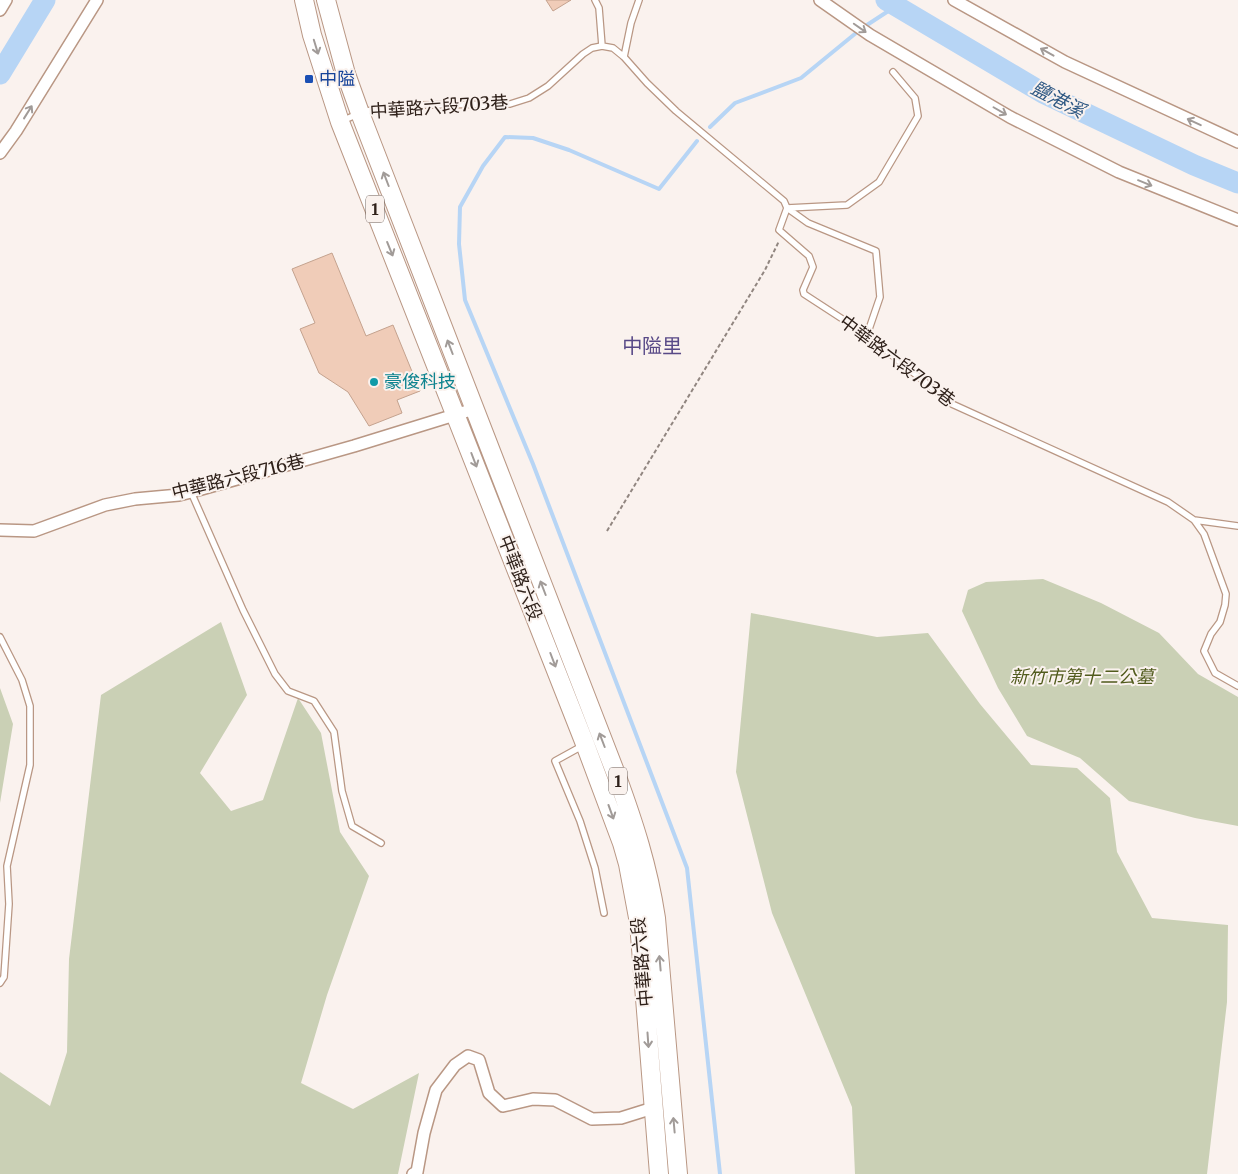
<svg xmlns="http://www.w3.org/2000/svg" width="1238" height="1174" font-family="Merriweather,'Noto Sans TC',serif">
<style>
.green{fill:#cad0b5}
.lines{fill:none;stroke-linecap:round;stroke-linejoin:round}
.stream{stroke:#b7d5f5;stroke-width:4}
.river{stroke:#b7d5f5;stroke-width:21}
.building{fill:#f0ccb8;stroke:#c4a28e}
.service-casing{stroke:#b99784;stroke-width:8}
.minor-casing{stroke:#b99784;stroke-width:14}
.primary-casing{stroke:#b99784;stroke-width:20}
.path{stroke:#918680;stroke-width:2;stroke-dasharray:4 2.5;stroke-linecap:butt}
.service{stroke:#fff;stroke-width:5.5}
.minor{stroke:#fff;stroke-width:11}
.primary{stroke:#fff;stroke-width:18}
.oneway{stroke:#a19b98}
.transit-dot{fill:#1a4fb4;stroke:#faf2ee;stroke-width:2}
.culture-dot{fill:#0f9aa8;stroke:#faf2ee;stroke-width:2}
.labels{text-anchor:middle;stroke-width:4;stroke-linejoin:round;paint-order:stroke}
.shield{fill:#faf2ee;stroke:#6c605a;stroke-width:1}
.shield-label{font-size:16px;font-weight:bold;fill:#2f211a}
.transit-label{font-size:18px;fill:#164399;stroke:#faf2ee;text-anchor:start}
.street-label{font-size:18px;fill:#2f211a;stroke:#faf2ee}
.culture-label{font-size:18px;fill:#0d838f;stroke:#faf2ee;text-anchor:start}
.park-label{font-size:18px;font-style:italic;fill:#515b1d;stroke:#faf2ee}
.water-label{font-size:19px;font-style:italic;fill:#2f5984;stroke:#faf2ee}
.quarter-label{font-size:20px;fill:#584987;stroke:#faf2ee}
</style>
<rect width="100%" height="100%" fill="#faf2ee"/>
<path class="green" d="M1043 579 1101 603 1159 633 1198 674 1238 697V826L1195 818 1129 801 1080 758 1027 736 998 688 962 611 968 590 986 582Z
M751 613 877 637 928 633 980 704 1031 765 1077 768 1110 798 1117 852 1152 918 1228 925 1227 1002 1207 1174H855L852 1107 772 913 736 772Z
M221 622 247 695 200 773 231 811 263 800 298 698 321 733 340 832 369 876 327 995 301 1083 353 1109 419 1073 398 1174H0V1072L50 1106 67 1052 69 959 101 695Z
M0 688 13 724 0 803Z"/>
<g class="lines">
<path class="stream" d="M867 25 896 6
M710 127 735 103 801 78 856 33
M697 141 659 189 569 150 533 138 505 137 483 166 460 207 459 244 465 300 533 464 687 868 720 1174"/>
<path class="river" d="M886 0 1043 93 1194 165 1238 183
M0 74 45 0"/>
</g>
<path class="building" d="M546 0H571L553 11Z
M332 253 366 336 393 325 420 391 397 400 402 413 369 426 348 392 319 373 300 329 315 323 292 269Z"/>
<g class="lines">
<defs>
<path id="service" d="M595 0 599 8 602 46
M624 57 631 23 639 0
M342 121 360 113 380 108 421 105 510 104 529 98 548 86 583 54 592 48 602 46 613 48 624 57 647 83 676 111 784 201 787 208 779 230 809 256 813 267 803 290 804 294 867 335 952 404 1168 502 1194 520 1204 534 1226 594 1225 605 1220 622 1211 634 1204 651 1215 673 1238 686
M787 208 847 205 879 182 918 116 915 98 893 72
M787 208 808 223 876 251 880 297 867 335
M191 492 243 610 275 674 288 691 314 701 334 732 342 791 352 826 381 843
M1194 520 1238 526
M0 637 22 680 30 706V765L7 866 9 904 4 977 0 983
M584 745 555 761 580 821 595 868 604 913"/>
<path id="minor" d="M820 0 870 35 1010 117 1119 172 1238 220
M954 0 1065 62 1238 142
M0 10 6 0
M0 153 16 131 97 0
M0 530 34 531 105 505 135 499 179 495 191 492 354 446 474 409
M413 1174 417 1172 424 1133 436 1090 455 1065 468 1056 479 1060 489 1093 503 1106 533 1099 555 1100 592 1119 621 1118 653 1108"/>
<path id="primary" d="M304 0 312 35 340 122 585 744 622 843 628 864 639 923 659 1174
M326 0 346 74 360 113 616 774C634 823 648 866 656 918L678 1174"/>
</defs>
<use href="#service" class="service-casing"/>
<use href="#minor" class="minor-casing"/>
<use href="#primary" class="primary-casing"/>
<path class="path" d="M607 531 765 270 779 241"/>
<use href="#service" class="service"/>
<use href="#minor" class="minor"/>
<use href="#primary" class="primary"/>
</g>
<defs><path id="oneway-shaft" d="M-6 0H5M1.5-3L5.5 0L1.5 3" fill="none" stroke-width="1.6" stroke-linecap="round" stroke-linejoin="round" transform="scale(1.25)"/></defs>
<g class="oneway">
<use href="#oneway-shaft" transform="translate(860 28) rotate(35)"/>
<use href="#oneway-shaft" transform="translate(316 47) rotate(73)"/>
<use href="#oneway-shaft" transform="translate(1047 52) rotate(-151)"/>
<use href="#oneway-shaft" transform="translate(1000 111) rotate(30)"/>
<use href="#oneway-shaft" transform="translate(28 112) rotate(-58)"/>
<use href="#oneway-shaft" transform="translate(1194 122) rotate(-155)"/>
<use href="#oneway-shaft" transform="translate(386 179) rotate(-111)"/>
<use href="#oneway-shaft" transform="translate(1145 183) rotate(22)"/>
<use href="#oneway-shaft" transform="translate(390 249) rotate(68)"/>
<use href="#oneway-shaft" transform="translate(450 347) rotate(-111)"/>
<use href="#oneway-shaft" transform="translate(474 460) rotate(69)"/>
<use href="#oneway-shaft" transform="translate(543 588) rotate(-111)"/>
<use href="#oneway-shaft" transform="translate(553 660) rotate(69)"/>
<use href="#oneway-shaft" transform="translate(602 740) rotate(-111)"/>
<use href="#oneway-shaft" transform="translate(611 812) rotate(70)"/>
<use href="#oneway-shaft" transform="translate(660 963) rotate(-95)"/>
<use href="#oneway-shaft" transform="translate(648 1040) rotate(86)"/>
<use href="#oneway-shaft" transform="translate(674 1125) rotate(-95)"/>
</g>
<rect class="transit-dot" x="304" y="74" width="10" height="10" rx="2.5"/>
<circle class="culture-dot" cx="374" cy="382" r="5"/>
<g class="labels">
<g class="shield">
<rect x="366" y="195.5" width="18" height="27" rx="4"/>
<rect x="609" y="767.5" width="18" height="27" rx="4"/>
</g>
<g class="shield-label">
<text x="375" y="215">1</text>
<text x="618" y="787">1</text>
</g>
<g class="transit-label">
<text x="319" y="85">中隘</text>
</g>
<g class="street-label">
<text transform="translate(439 107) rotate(-4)" y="6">中華路六段703巷</text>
<text transform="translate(897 361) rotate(37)" y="6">中華路六段703巷</text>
<text transform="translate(238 477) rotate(-14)" y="6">中華路六段716巷</text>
<text transform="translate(520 578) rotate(69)" y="6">中華路六段</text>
<text transform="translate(642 962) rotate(-95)" y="6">中華路六段</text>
</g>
<g class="culture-label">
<text x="384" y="388">豪俊科技</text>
</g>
<g class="park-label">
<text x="1082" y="683">新竹市第十二公墓</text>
</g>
<g class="water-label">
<text transform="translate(1058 99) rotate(27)" y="7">鹽港溪</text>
</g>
<g class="quarter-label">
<text x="652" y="353">中隘里</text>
</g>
</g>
</svg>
